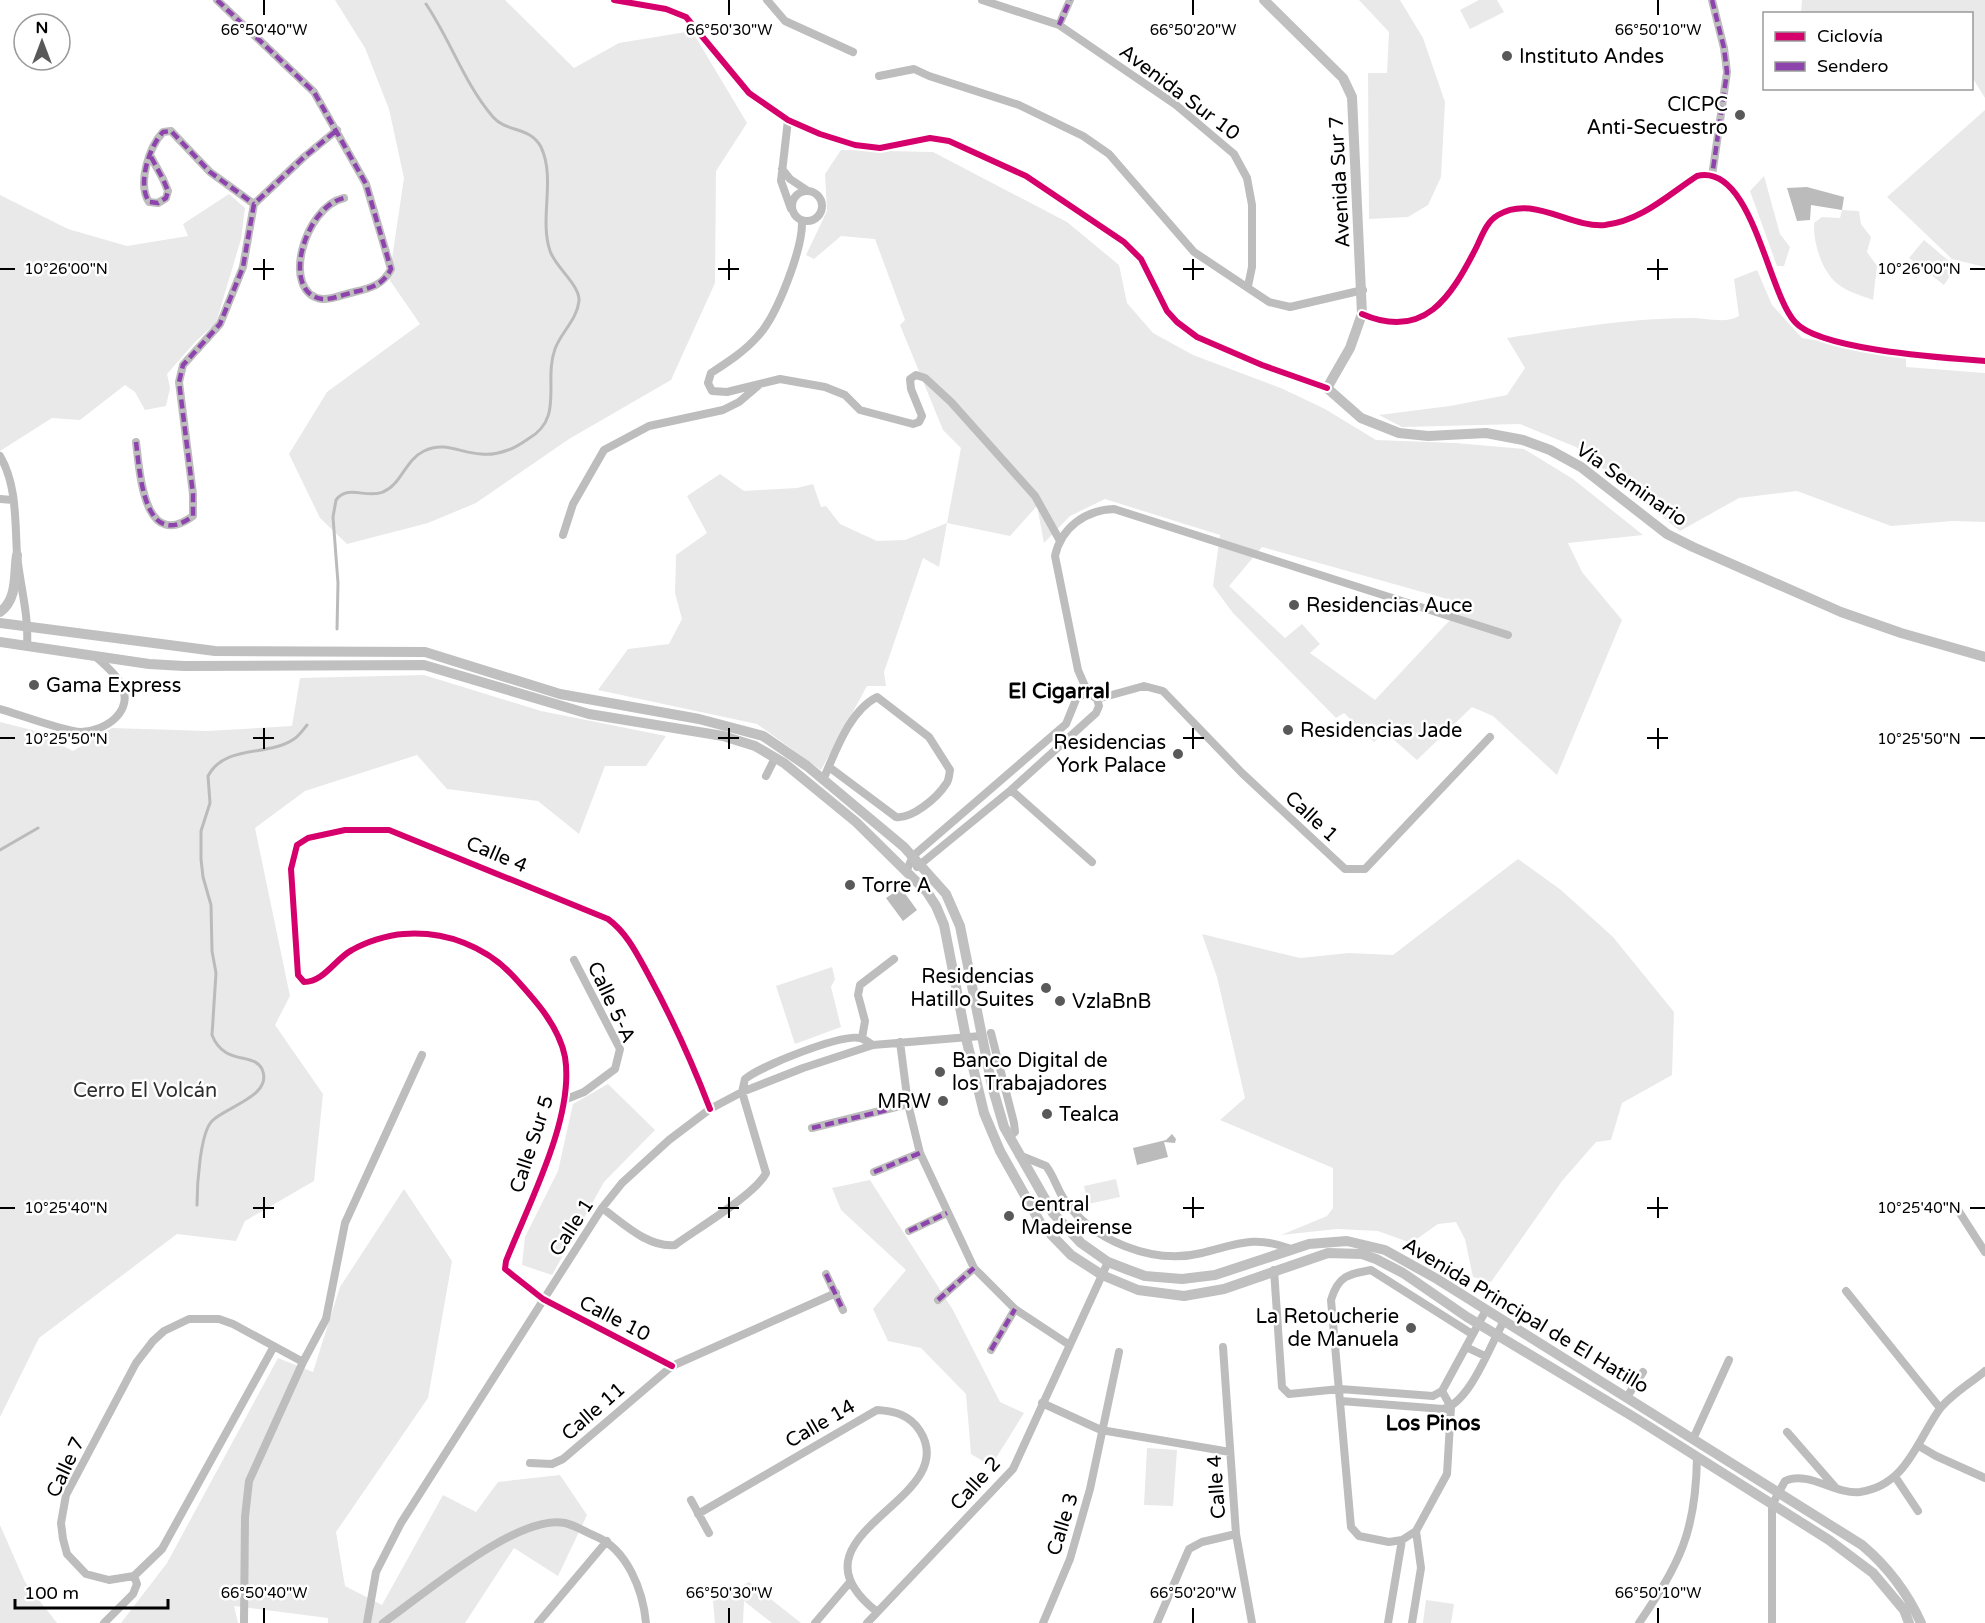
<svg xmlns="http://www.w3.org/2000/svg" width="1985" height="1623" font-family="'Varela Round',sans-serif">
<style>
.green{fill:#e9e9e9;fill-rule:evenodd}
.water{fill:#bbb}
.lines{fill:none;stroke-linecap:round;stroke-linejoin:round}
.stream{stroke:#bbb;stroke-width:3}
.minor{stroke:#bdbdbd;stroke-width:8}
.secondary{stroke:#c0c0c0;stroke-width:10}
.quiet{stroke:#8e44ad;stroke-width:4.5;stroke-dasharray:9 4.5;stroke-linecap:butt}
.cycleway-casing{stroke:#fff;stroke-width:10}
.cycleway{stroke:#d6006c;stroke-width:6}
.ticks{fill:none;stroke:#000;stroke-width:2}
.poi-dot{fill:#595959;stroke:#fff;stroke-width:2}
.labels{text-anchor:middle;stroke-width:5;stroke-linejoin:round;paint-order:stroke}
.poi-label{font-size:20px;fill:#000;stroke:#fff;text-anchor:start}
.street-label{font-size:20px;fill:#000;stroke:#fff}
.park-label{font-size:20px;fill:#2e2e2e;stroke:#fff}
.neighbourhood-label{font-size:21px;font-weight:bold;fill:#000;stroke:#fff}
.ticks-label{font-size:15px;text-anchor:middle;fill:#000;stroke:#fff;stroke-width:5;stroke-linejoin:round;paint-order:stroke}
</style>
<rect width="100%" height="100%" fill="#fff"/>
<path class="green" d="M335 0H505L574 68 619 43 692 31 747 123 716 171 715 283 671 380 569 439 476 503 428 523 347 544 320 518 289 454 327 392 420 324 389 279 404 178 389 109 365 48Z
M1359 0H1400L1423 38 1445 102 1441 177 1428 205 1408 217 1369 219 1368 73H1387L1389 32Z
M1479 0H1497L1504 12 1470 29 1460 10Z
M1802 0H1985V98L1972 77V14L1801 13Z
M1985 110V267L1952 259 1887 197Z
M841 150 933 152 1067 222 1119 265 1127 303 1153 333 1193 355 1283 389 1325 409 1376 440 1455 443 1524 449 1573 479 1643 535 1568 543 1582 572 1622 620 1557 775 1493 716 1472 707 1417 760 1385 732 1374 742 1344 713 1336 718 1233 613 1213 586 1220 535 1105 499 1070 516 1044 543 1037 506 1010 536 947 523 939 567 923 558 884 672 886 686H867L821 770 757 724 598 690 628 649 669 644 682 619 675 593 676 555 707 533 687 496 720 474 744 491 797 488 813 484 821 507 826 506 840 524 877 541 905 540 947 523 961 448 943 430 900 325 905 320 875 239 841 236 814 259 806 255 827 211 825 174ZM1262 547 1465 604 1375 700 1310 653 1320 644 1302 624 1285 638 1229 586Z
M1764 176 1780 234 1790 247 1784 266H1777L1750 191Z
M229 194 245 208 241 239 216 323 196 341 167 374 170 388 166 406 145 410 135 392 125 385 80 420 52 418 0 451V195L68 229 127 246 188 236 183 224Z
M1842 210 1859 211 1861 224 1871 237 1867 252 1877 266 1873 300C1863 296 1851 293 1842 287 1823 276 1813 244 1814 223L1822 217 1840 218Z
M1924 240 1956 267 1944 285 1909 258Z
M1757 270 1772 305 1802 338 1906 355V367L1985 373V522L1953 521 1891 526 1797 491 1739 498 1680 531 1576 447 1520 424 1402 427 1379 415 1450 406 1507 395 1525 368 1507 338C1567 329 1629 318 1690 318 1705 318 1726 324 1739 316L1734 279Z
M424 675 541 711 666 736 646 766H605L579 834 538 801 447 789 417 755 305 791 255 828 290 996 275 1025 323 1094 314 1181 245 1221 236 1241 177 1234 39 1338 0 1417V722L32 730 73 751 112 728 208 731 292 726 300 678Z
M1518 859 1561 890 1613 937 1674 1012 1672 1075 1622 1103 1611 1140 1596 1142 1562 1181 1491 1282 1473 1277 1465 1239 1456 1222 1438 1224 1411 1243 1378 1231 1337 1229 1281 1235 1327 1216 1333 1208V1168L1220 1120 1245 1098 1217 977 1202 934 1300 958 1349 953 1393 955Z
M832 967 835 979 831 987 841 1027 795 1044 776 986Z
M608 1084 655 1130 604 1182 552 1275 522 1265 525 1237 558 1171 573 1104Z
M1116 1179 1120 1197 1088 1204 1084 1186Z
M870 1180 953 1310 1000 1402 1024 1413 991 1466 971 1454 966 1394 921 1348 888 1341 873 1309 906 1270 841 1210 832 1188Z
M404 1189 452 1261 428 1398 336 1532 345 1586 382 1605 443 1495 476 1512 498 1482 560 1475 587 1515 558 1576 514 1548 465 1623H328V1618L234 1606 238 1623H121L167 1563 278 1358 313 1372 340 1287Z
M1147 1448 1177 1450 1173 1506 1144 1505Z
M0 1525 25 1582 57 1623H0Z
M749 1582 801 1623H772L744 1601 743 1623H715L713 1601Z
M1426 1600 1454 1604 1451 1623H1423Z"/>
<path class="water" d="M1807 187 1844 197 1842 210 1811 205 1810 220 1797 221 1787 188Z
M901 888 917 910 903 921 886 898Z
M1172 1134 1176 1139 1175 1143 1164 1142 1168 1157 1137 1165 1133 1148 1166 1140Z"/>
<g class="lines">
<path class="stream" d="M337 629 338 583 333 517 336 500C348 484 367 499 383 492 401 485 405 460 424 451 445 441 460 453 481 454 489 455 500 453 508 450 515 448 522 443 528 439 565 418 543 382 555 349 561 332 577 320 579 301 580 285 556 268 550 251 539 218 556 179 541 147 530 126 507 133 493 117 464 83 451 41 426 4
M0 850 38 828
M197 1205C197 1186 200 1133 212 1121 225 1107 274 1096 262 1069 254 1052 224 1066 212 1035L216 973 212 951 211 905 203 877 201 859V831L210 803 208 776C225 744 268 757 294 739 299 736 303 730 307 725"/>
<path class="minor" d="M217 0 314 92 366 184 391 269C383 285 371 288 354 292 345 294 331 300 322 299 280 293 304 207 344 198
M614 0 666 9 686 17 749 93 788 120 820 134 855 145 880 148 930 138 949 141 1026 176 1124 242 1141 259 1167 311 1177 322 1197 337 1262 365 1327 388
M767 0 785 21 853 52
M982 0 1059 25 1176 105 1234 154 1247 178 1252 205V267L1248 286
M1712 0 1724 48 1727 72 1712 176
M1059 25 1070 0
M879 76 914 69 929 76 1019 105 1083 136 1109 154 1194 252 1269 302 1290 307 1363 290
M788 120 781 181 791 209
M151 157 163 179 168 191 166 198 158 203 149 202C137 184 149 147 163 132L171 131 210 172 254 204
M782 169 790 179 808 191
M792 206a15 15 0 1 1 30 0a15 15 0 1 1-30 0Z
M802 221C803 248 777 316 758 336 745 351 728 362 711 373L708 383 712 391 727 392 780 379 825 387 845 395 860 410 913 424 919 422 922 416 911 389 910 379 916 375 925 378 951 402 1035 496 1059 539
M1362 314C1424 341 1451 297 1476 248 1482 236 1486 222 1498 215 1533 194 1569 228 1605 225 1641 221 1668 195 1697 176 1752 163 1767 291 1795 322 1819 350 1945 358 1985 361
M136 442C140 474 144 552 193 516V494L179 382 183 365 220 324 243 267 254 204 304 157 337 130
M0 456C17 485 15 521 17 555 20 586 29 614 27 646
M0 499 13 500
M563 535 573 504 604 450 649 426 723 410 739 402 759 385
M1088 693 1078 670 1055 556C1061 528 1085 510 1114 509L1508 635
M1097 699 1144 686 1163 691 1242 773 1345 869H1365L1490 737
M0 709C18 714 66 732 81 732 106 731 135 711 121 684 115 673 105 665 96 657
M766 776 775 758
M823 780C835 753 849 711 877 697L929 737 950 770C949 775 949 781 946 784 937 798 912 819 896 817L829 767
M1011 790 1092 862
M917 867 1011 790 1096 713 1099 706 1097 699
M906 872 913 856 1066 724 1077 697 1088 693 1097 699
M991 1033 1014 1123 1015 1132 1009 1137
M862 1038 865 1021 858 995 860 985 894 959
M900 1042 908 1104 920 1153 974 1268 1015 1309 1068 1344
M564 1100 584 1092 615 1069 620 1049 574 960
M812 1128 908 1104
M1019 1155 1046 1166C1054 1176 1057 1189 1064 1199 1092 1241 1153 1265 1202 1253 1238 1244 1255 1235 1291 1249
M874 1172 920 1153
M602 1208C623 1223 648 1248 675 1245 695 1230 756 1194 766 1173L742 1092 745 1079C761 1066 840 1034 860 1038 865 1039 869 1043 873 1045
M1958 1210 1985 1252
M909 1231 947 1213
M1274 1270 1282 1387 1289 1394 1340 1389 1433 1396 1442 1391 1486 1310
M826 1274 843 1310
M1846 1291 1940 1408
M938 1300 974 1268
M1223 1347 1236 1534 1252 1623
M1466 1347 1485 1356
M273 1348 162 1549 134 1576 109 1580 86 1574 67 1554 63 1539 61 1523 66 1495 136 1363 153 1341 164 1331 189 1319H219L233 1324 303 1362
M991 1350 1015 1309
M672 1366 543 1299 505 1269 506 1261C528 1205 575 1117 565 1057 559 1026 535 1000 514 977 486 946 445 931 404 934 387 935 366 942 352 950 335 959 324 982 304 982L298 975 291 869 297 845 308 838 345 830H389L608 919C627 933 637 954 648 974 672 1018 692 1062 710 1109
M1442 1391 1451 1407 1447 1474 1416 1531 1402 1540 1389 1542 1359 1536 1351 1527 1331 1300C1338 1276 1348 1274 1371 1270L1472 1334
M1627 1397 1643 1372
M1341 1401 1443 1409C1470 1403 1490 1345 1504 1321
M1042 1403 1101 1430 1230 1452
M1787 1432 1835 1487
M1693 1439 1729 1360
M1919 1446 1936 1456 1985 1478
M530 1463 552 1464 563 1459 672 1366 836 1293
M1896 1478 1918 1511
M691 1500 709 1533
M698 1514 877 1410C895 1411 910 1415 920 1431 964 1501 779 1534 876 1611
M104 1623 133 1594 137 1584 134 1576
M244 1623 245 1517 249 1481 303 1362 326 1319 345 1223 422 1055
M367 1623 376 1572 401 1523 602 1208 622 1183 669 1140 710 1109 742 1092 803 1068 873 1045 981 1036
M383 1623C422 1596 518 1513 565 1523 575 1525 585 1532 595 1536 627 1549 643 1590 646 1623
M538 1623 607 1541
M815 1623 850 1582
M867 1623 1013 1469 1108 1262
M1043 1623 1070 1559 1090 1489 1119 1352
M1157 1623 1189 1549 1202 1542 1236 1534
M1388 1623 1402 1540
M1412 1623 1421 1568 1416 1531
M1639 1623C1680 1563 1696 1532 1697 1457
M1772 1623V1505L1785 1481C1808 1470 1836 1495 1860 1492 1906 1485 1916 1443 1939 1410 1950 1395 1971 1383 1985 1371"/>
<path class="secondary" d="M1264 0 1343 78 1352 97 1362 314 1350 348 1327 388 1361 418 1399 433 1428 436 1486 433 1523 440 1550 450 1581 467 1667 534 1693 547 1841 612 1901 633 1985 657
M0 612C18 599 14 574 17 555
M0 623 215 651 425 652 560 694 699 719 763 736 807 766 904 847 946 894 960 926 992 1086 1004 1127 1053 1213 1081 1243 1108 1262 1126 1269 1145 1276 1182 1279 1215 1275 1309 1244 1347 1241 1385 1250 1437 1279 1862 1545C1888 1567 1907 1592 1921 1623
M0 642 149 664 184 666 424 665 589 714 723 736 755 746 784 763 856 822 927 892 936 906 944 925 966 1038 984 1113 1000 1151 1041 1224 1071 1255 1102 1275 1138 1290 1184 1296 1224 1289 1328 1253 1362 1254 1376 1259 1403 1273 1467 1317 1637 1419 1829 1540 1873 1573 1904 1610 1909 1623"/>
<path class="quiet" d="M217 0 314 92 366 184 391 269C383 285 371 288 354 292 345 294 331 300 322 299 280 293 304 207 344 198
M1712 0 1724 48 1727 72 1712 176
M1059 25 1070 0
M151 157 163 179 168 191 166 198 158 203 149 202C137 184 149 147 163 132L171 131 210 172 254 204
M136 442C140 474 144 552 193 516V494L179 382 183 365 220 324 243 267 254 204 304 157 337 130
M812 1128 887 1110
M874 1172 920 1153
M909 1231 947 1213
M826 1274 843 1310
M938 1300 974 1268
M991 1350 1015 1309"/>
<defs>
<path id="cycleway" d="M614 0 666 9 686 17 749 93 788 120 820 134 855 145 880 148 930 138 949 141 1026 176 1124 242 1141 259 1167 311 1177 322 1197 337 1262 365 1327 388
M1362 314C1424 341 1451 297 1476 248 1482 236 1486 222 1498 215 1533 194 1569 228 1605 225 1641 221 1668 195 1697 176 1752 163 1767 291 1795 322 1819 350 1945 358 1985 361
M672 1366 543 1299 505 1269 506 1261C528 1205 575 1117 565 1057 559 1026 535 1000 514 977 486 946 445 931 404 934 387 935 366 942 352 950 335 959 324 982 304 982L298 975 291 869 297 845 308 838 345 830H389L608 919C627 933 637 954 648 974 672 1018 692 1062 710 1109"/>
</defs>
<use href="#cycleway" class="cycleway-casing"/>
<use href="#cycleway" class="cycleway"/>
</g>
<path class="ticks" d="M264 0V15M729 0V15M1193 0V15M1658 0V15M264 259V280M729 259V280M1193 259V280M1658 259V280M0 269H15M253 269H274M718 269H739M1183 269H1204M1647 269H1668M1970 269H1985M264 728V749M729 728V749M1193 728V749M1658 728V749M0 738H15M253 738H274M718 738H739M1183 738H1204M1647 738H1668M1970 738H1985M264 1197V1218M729 1197V1218M1193 1197V1218M1658 1197V1218M0 1208H15M253 1208H274M718 1208H739M1183 1208H1204M1647 1208H1668M1970 1208H1985M264 1608V1623M729 1608V1623M1193 1608V1623M1658 1608V1623"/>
<g class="poi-dot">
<circle cx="1507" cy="56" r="6"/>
<circle cx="1740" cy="115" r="6"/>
<circle cx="1294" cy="605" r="6"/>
<circle cx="34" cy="685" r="6"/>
<circle cx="1288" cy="730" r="6"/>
<circle cx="1178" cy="754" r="6"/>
<circle cx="850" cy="885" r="6"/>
<circle cx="1046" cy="988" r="6"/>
<circle cx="1060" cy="1001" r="6"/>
<circle cx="940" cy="1072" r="6"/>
<circle cx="943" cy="1101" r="6"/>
<circle cx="1047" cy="1114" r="6"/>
<circle cx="1009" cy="1216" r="6"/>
<circle cx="1411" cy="1328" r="6"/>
</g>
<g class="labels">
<g class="poi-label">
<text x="1519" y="63">Instituto Andes</text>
<text x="1728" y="111" text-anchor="end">CICPC<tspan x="1728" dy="23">Anti-Secuestro</tspan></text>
<text x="1306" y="612">Residencias Auce</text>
<text x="46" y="692">Gama Express</text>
<text x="1300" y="737">Residencias Jade</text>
<text x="1166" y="749" text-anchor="end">Residencias<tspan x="1166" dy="23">York Palace</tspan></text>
<text x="862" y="892">Torre A</text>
<text x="1034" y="983" text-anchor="end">Residencias<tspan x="1034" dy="23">Hatillo Suites</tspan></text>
<text x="1072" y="1008">VzlaBnB</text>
<text x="952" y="1067">Banco Digital de<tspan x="952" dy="23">los Trabajadores</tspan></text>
<text x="931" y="1108" text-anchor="end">MRW</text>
<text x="1059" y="1121">Tealca</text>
<text x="1021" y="1211">Central<tspan x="1021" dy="23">Madeirense</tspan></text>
<text x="1399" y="1323" text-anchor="end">La Retoucherie<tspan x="1399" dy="23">de Manuela</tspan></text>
</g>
<g class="street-label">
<text transform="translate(1180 92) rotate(37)" y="7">Avenida Sur 10</text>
<text transform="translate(1339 182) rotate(-93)" y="7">Avenida Sur 7</text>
<text transform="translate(1632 484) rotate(35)" y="7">Vía Seminario</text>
<text transform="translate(1312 816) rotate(43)" y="7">Calle 1</text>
<text transform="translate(497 854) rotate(23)" y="7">Calle 4</text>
<text transform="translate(612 1002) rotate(65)" y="7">Calle 5-A</text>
<text transform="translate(531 1144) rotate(-72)" y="7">Calle Sur 5</text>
<text transform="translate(571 1227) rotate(-57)" y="7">Calle 1</text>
<text transform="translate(1526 1315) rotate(31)" y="7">Avenida Principal de El Hatillo</text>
<text transform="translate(615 1318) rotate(27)" y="7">Calle 10</text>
<text transform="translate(593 1411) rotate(-41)" y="7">Calle 11</text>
<text transform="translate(820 1423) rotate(-30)" y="7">Calle 14</text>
<text transform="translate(65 1467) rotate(-65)" y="7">Calle 7</text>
<text transform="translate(975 1483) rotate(-48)" y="7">Calle 2</text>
<text transform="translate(1216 1487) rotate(-94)" y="7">Calle 4</text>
<text transform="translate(1062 1524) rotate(-73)" y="7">Calle 3</text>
</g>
<g class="park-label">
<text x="145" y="1097">Cerro El Volcán</text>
</g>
<g class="neighbourhood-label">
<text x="1059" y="698">El Cigarral</text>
<text x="1433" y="1430">Los Pinos</text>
</g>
</g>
<g class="ticks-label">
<text x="264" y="35">66°50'40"W</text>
<text x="729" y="35">66°50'30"W</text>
<text x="1193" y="35">66°50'20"W</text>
<text x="1658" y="35">66°50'10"W</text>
<text x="66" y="274">10°26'00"N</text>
<text x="1919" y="274">10°26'00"N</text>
<text x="66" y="744">10°25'50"N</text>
<text x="1919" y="744">10°25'50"N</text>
<text x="66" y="1213">10°25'40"N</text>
<text x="1919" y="1213">10°25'40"N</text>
<text x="264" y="1598">66°50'40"W</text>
<text x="729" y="1598">66°50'30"W</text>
<text x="1193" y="1598">66°50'20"W</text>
<text x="1658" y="1598">66°50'10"W</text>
</g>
<rect x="1763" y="12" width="210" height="78" fill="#ffffff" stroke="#999999" stroke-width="1.5"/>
<rect x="1775" y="32" width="30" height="9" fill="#d6006c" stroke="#999999" stroke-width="1.5"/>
<text x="1817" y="42" font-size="18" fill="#000000">Ciclovía</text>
<rect x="1775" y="62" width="30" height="9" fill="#8e44ad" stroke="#999999" stroke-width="1.5"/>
<text x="1817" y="72" font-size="18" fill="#000000">Sendero</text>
<g transform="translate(42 42)"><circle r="28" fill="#ffffff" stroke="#999999" stroke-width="1.5"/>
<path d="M0-4.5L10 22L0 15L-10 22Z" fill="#595959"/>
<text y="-9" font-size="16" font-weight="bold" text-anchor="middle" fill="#000000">N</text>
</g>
<path d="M15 1599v9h153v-9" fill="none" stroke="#000000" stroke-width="3"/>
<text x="24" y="1599" font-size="18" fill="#000000" stroke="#ffffff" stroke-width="4.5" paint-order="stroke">100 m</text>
</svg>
